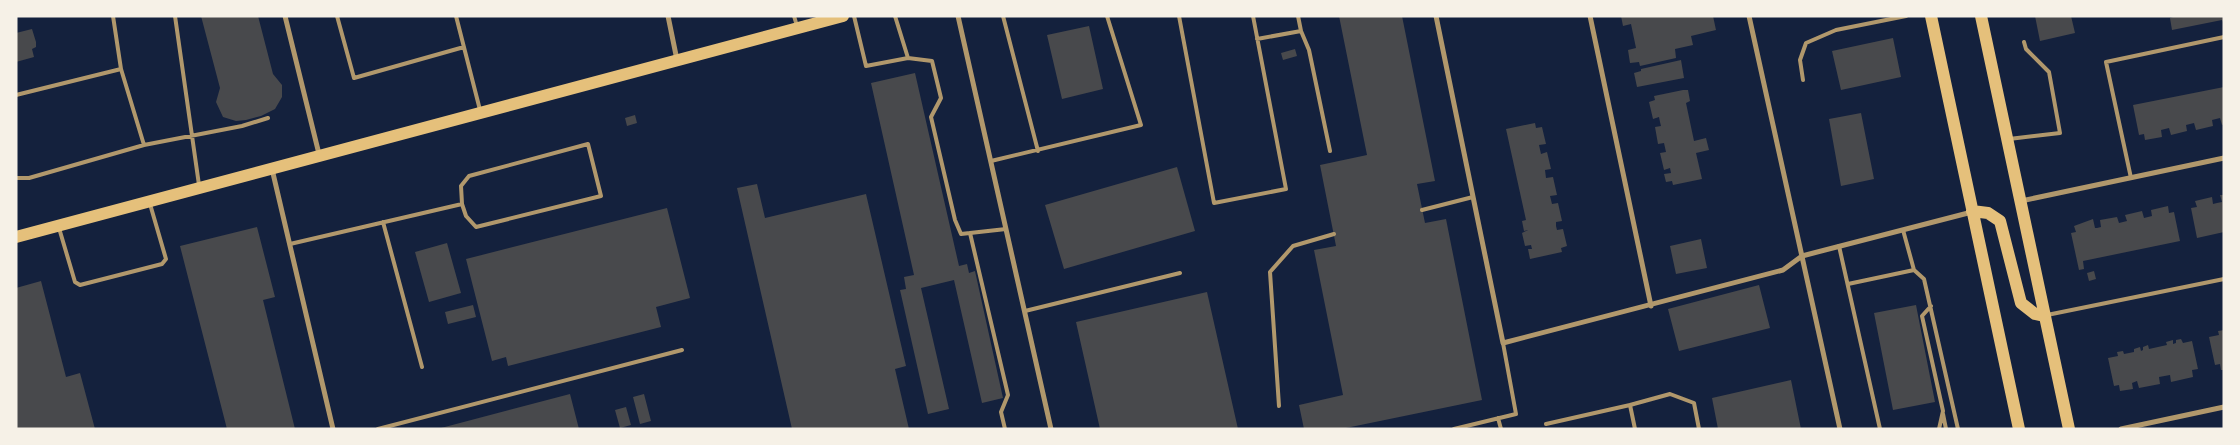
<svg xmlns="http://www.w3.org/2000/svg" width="2240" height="445" font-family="'Roboto Condensed',sans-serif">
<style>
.building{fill:#48494c}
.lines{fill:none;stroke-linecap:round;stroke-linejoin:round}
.service{stroke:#b1986c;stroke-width:4}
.minor{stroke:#b1986c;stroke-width:5}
.primary{stroke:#e5c07b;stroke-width:12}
</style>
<rect width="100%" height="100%" fill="#14213d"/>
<path class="building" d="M201 16H258L273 74 282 85V97L275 109 261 116 246 120 236 121 223 117 216 102 220 88Z
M1339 16H1402L1435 181 1417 184 1425 223 1446 219 1482 400 1341 429H1304L1299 405 1343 395 1314 250 1336 246 1320 165 1367 155Z
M1621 16H1713L1716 30 1691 36 1693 45 1675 49 1676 58 1640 66 1639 62 1630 63 1628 50 1636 48 1631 24 1623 26Z
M2035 16H2071L2075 33 2040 41Z
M2176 16H2224V24L2222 20 2172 30 2170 18Z
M1089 26 1103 89 1062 99 1047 35Z
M32 29 36 42V47L32 49 34 57 16 62V33Z
M1893 38 1901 77 1841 90 1832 51Z
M1295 49 1297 56 1283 60 1281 53Z
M1681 60 1684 78 1637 87 1634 73 1641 71V69Z
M915 73 959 266 967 264 969 273 975 271 1003 398 982 403 954 280 921 288 949 409 928 414 900 290 906 289 904 277 914 275 871 83Z
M2224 87V124L2222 125 2220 118 2212 120 2213 126 2196 130 2194 123 2186 125 2187 131 2171 135 2169 128 2161 130 2162 137 2145 140 2144 134 2139 135 2133 105Z
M1683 90H1688L1690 101 1686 103 1694 141 1706 138 1709 150 1696 153 1702 179 1673 185 1672 181 1666 182 1664 174 1671 173 1670 168 1664 170 1660 153 1666 152 1664 143 1658 144 1655 127 1661 126 1660 122 1659 117 1653 119 1649 102 1655 100 1654 96Z
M1861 113 1874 179 1841 186 1829 119Z
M635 115 637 123 627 126 625 118Z
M1535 123 1536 128 1542 127 1546 144 1539 145 1541 154 1547 152 1551 169 1545 170 1546 178 1553 177 1557 195 1550 196 1552 204 1558 203 1562 221 1556 222V226L1557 230 1563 229 1567 246 1561 248 1562 252 1530 259 1528 249H1532L1531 245 1525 246 1522 233 1528 230 1524 231 1522 221 1526 220 1506 129Z
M1177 167 1195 231 1064 269 1045 205Z
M757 184 765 218 866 194 906 366 895 369 909 429H792L737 188Z
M2220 195H2224V232L2197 238 2191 208 2197 207 2195 201 2212 197 2213 204 2217 203 2222 202Z
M2168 206 2169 213 2174 212 2180 241 2083 261 2084 269 2079 270 2071 233 2076 232 2074 226 2093 219 2095 228H2097L2101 227 2100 220 2117 217 2119 223 2127 221 2125 215 2142 211 2144 218 2152 216 2151 210Z
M667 208 690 298 656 307 661 327 508 366 506 357 492 361 466 259Z
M257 227 275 297 263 300 295 429H227L180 246Z
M1701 239 1707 268 1676 274 1670 246Z
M447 243 461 293 429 302 415 252Z
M2094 271 2096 279 2089 281 2087 273Z
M41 281 66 377 80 373 95 429H16V288Z
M1759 285 1770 328 1679 351 1668 309Z
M1207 292 1238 429H1100L1076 322Z
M473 305 476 317 448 324 445 312Z
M1916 305 1935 402 1893 410 1874 313Z
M2224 330V370H2221L2220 364 2215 365 2209 337 2219 335 2218 331Z
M2181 339 2183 343 2192 341 2198 369 2192 370 2193 377 2171 382 2170 375 2159 377 2160 384 2139 388 2137 381 2132 383 2133 389 2120 391 2119 385 2114 386 2108 358 2118 356 2117 352 2123 351 2124 354 2134 352V349L2140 347 2141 351 2143 350V347L2148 345 2149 349 2167 345 2166 342 2173 340V344L2176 343V340Z
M1791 380 1801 429H1718L1712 398Z
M570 394 579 429H441V428Z
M644 394 651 421 640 424 633 397Z
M626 407 631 425 620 428 615 410Z"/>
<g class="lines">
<path class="service" d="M113 16 121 69 144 145 242 126 268 118
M175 16 199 185
M337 16 354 78 464 47
M456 16 480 110
M794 16 797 26
M854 16 866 66 908 58
M895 16 908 58 932 61 941 98 931 117 955 220 961 234 1006 229
M1003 16 1038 151
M1179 16 1214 203 1286 189 1253 16
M1301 31 1309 50 1330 151
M1257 39 1301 31 1298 16
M1803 80 1800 60 1806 43 1836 30 1906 16
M16 95 121 69
M2009 139 2060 133 2049 72 2026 49 2024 42
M991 161 1141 125 1107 16
M16 178H29L144 145
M2131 178 2106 62 2224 37
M1422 210 1473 197
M383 222 422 367
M59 228 75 282 80 285 162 264 166 259 150 204
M1903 230 1914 270 1924 279 1958 429
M970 233 1008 395 1001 412 1005 429
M290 244 462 204 461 186 469 176 588 144 601 196 476 227 466 216 462 204
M1839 246 1880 429
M1848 284 1914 270
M1931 306 1922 316 1943 411 1939 429
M1025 311 1180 273
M2047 315 2224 279
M1279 406 1270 272 1293 246 1334 234
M1943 414 1946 429
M1498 418 1501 429
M1546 424 1630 405
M378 429 682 350
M1454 429 1516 414 1503 343
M1635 429 1630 405 1670 394 1694 403 1699 429"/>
<path class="minor" d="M285 16 319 154
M668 16 677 60
M958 16 1051 429
M1436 16 1503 343 1783 270 1802 256 1972 212
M1590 16 1651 306
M1749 16 1840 429
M272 169 333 429
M2021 201 2224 158
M2121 429 2224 407"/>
<path class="primary" d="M1931 16 2019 429
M1981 16 2069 429
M1972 211 1988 213 2000 221 2021 303 2035 314 2044 316
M16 237 843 16"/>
</g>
<rect width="2240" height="445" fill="none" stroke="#f6f1e7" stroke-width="35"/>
</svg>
